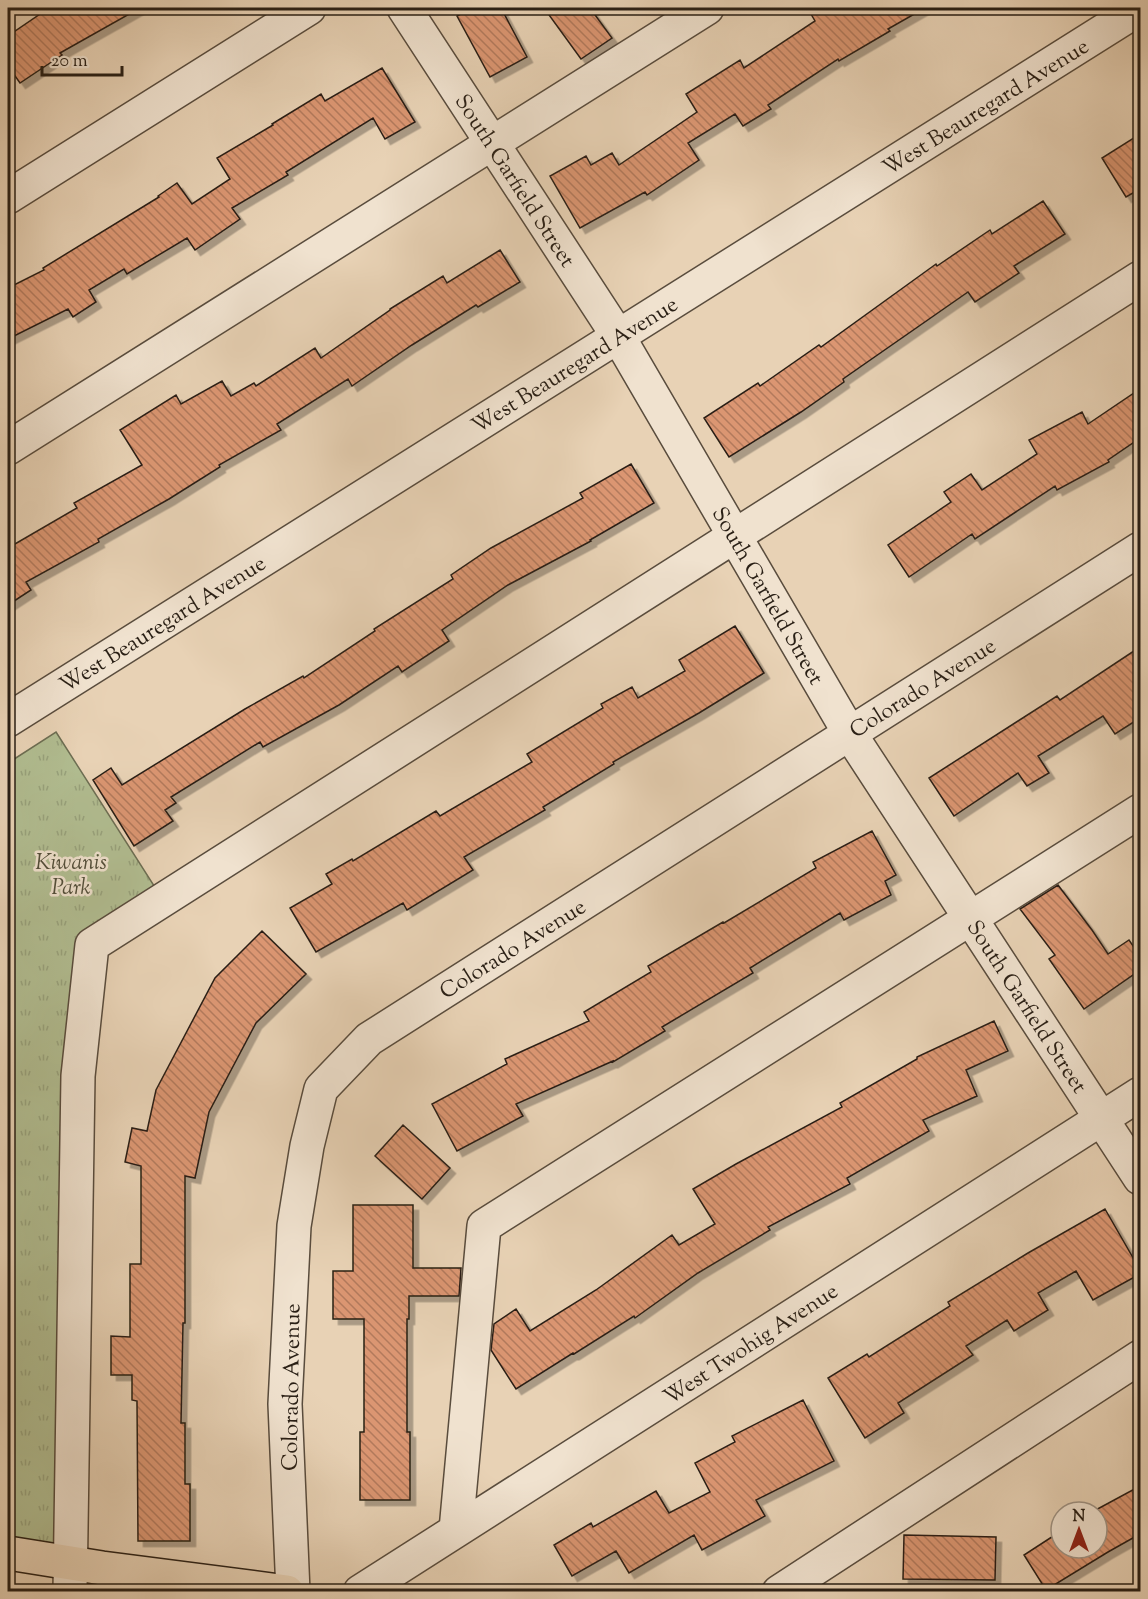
<svg xmlns="http://www.w3.org/2000/svg" width="1148" height="1599" font-family="'Sorts Mill Goudy',serif">
<style>
.park{fill:url(#park-tufts);stroke:#6d6e53;stroke-width:1.5}
.building{fill:url(#building-back-hatch);stroke:#291f15;stroke-width:1.5;filter:url(#shadow)}
.lines{fill:none;stroke-linecap:round;stroke-linejoin:round}
.minor-casing{stroke:#594c3d;stroke-width:36}
.major-casing{stroke:#291f15;stroke-width:36}
.minor{stroke:#f0e2cf;stroke-width:33}
.major{stroke:#e8d2b5;stroke-width:33}
.labels{text-anchor:middle;stroke-width:5;stroke-linejoin:round;paint-order:stroke}
.street-label{font-size:22px;fill:#291f15;stroke:#f0e2cf}
.park-label{font-size:22px;font-style:italic;fill:#524e3a;stroke:#f0e2cf}
</style>
<defs>
<pattern id="park-tufts" width="24" height="20" patternUnits="userSpaceOnUse" patternTransform="scale(1.5)"><rect width="24" height="20" fill="#b1bd91"/><path d="M3 7l-1-3M5 7V3M7 7l1-3M15 17l-1-3M17 17v-4M19 17l1-3" fill="none" stroke="#98a27c"/></pattern>
<pattern id="building-back-hatch" width="6" height="6" patternUnits="userSpaceOnUse" patternTransform="scale(1.5)"><rect width="6" height="6" fill="#db9672"/><path d="M-1 5l2 2M0 0l6 6M5-1l2 2" fill="none" stroke="#b27a5c"/></pattern>
<filter id="shadow"><feDropShadow dx="5.5" dy="5.5" stdDeviation="0" flood-color="#0004"/></filter>
</defs>
<rect width="100%" height="100%" fill="#e8d2b5"/>
<filter id="stains"><feTurbulence type="fractalNoise" baseFrequency=".00333" numOctaves="4"/><feColorMatrix values="0 0 0 0 .2 0 0 0 0 .09 0 0 0 0 .02 0 0 0 .5 -.17"/></filter>
<radialGradient id="worn" r=".72"><stop offset=".6" stop-color="#630" stop-opacity="0"/><stop offset="1" stop-color="#630" stop-opacity=".3"/></radialGradient>
<path class="park" d="M56 732 158 892 82 943 66 1555 8 1542V763Z"/>
<path class="building" d="M49 8H140L60 53 62 55 20 83 8 66V36Z
M472 8H501L527 57 490 77 457 16Z
M544 8H590L612 38 581 59Z
M822 8H925L888 29 890 31 839 61 838 59 768 105 771 109 743 126 735 114 688 143 699 160 647 195 645 192 580 228 550 176 586 156 591 165 612 153 619 165 697 112 686 94 740 60 744 68 815 21 811 14Z
M382 68 415 122 385 139 373 118 286 172 288 175 232 208 240 219 195 250 187 238 127 274 124 269 89 290 96 302 73 317 68 309 8 339V288L44 270 43 268 159 197 158 196 177 183 192 204 230 179 217 158 273 125 272 124 321 94 325 101Z
M1140 134V189L1126 197 1102 158Z
M1043 201 1065 234 1014 266 1019 273 975 302 968 292 843 379 844 382 801 412 729 457 704 418 758 383 760 386 819 345 821 347 936 264 937 266 990 230 992 234Z
M500 250 520 282 478 307 476 305 412 345 352 386 348 379 277 424 281 430 219 465 220 467 169 499 98 539 99 542 26 582 31 590 8 605V548L77 508 74 503 142 465 120 430 176 395 181 404 222 381 231 396 254 383 256 386 315 348 321 358 390 310V309L443 276 447 283Z
M1140 389V438L1108 460 1109 462 1057 490 1055 486 975 539 972 534 909 577 888 545 951 502 944 492 971 474 982 490 1037 454 1029 440 1082 412 1088 424Z
M631 464 654 503 590 540 591 541 508 585 442 630 449 641 402 672 398 666 339 705 263 747 260 742 171 797 176 803 165 810 173 821 134 846 93 780 111 768 122 785 245 709 303 676 304 678 375 631 374 629 453 579 451 575 491 548 583 498 580 493Z
M735 626 764 673 699 713 613 762 614 764 543 807 545 810 464 857 473 870 407 910 403 903 316 952 290 908 332 884 326 874 352 859 353 861 436 811 440 816 532 762 527 754 603 708 601 704 632 687 638 698 685 671 679 660Z
M1140 647V718L1115 734 1103 716 1038 756 1049 773 1027 786 1018 773 954 816 929 778 1057 696 1060 700Z
M872 831 896 875 885 881 891 895 844 920 840 913 750 968 753 973 662 1027 665 1031 613 1062V1061L516 1104 523 1116 457 1151 432 1104 507 1064 505 1059 589 1021 584 1012 651 972 648 966 723 922 724 923 816 868 813 862Z
M1058 885 1092 930 1108 954 1129 940 1140 956V970L1084 1009 1049 959 1055 955 1020 909Z
M262 931 306 974 256 1023 209 1112 195 1178 185 1176V1323H183L181 1423H185V1484H190V1541H138L137 1401 132 1400V1375H111V1336L130 1337V1264H141V1166L125 1162 132 1128 147 1131 156 1090 215 978Z
M994 1021 1008 1051 966 1070 977 1096 923 1120 929 1131 847 1178 850 1184 768 1227 770 1230 698 1273 635 1318 634 1316 574 1354 573 1353 516 1389 491 1350 494 1324 516 1309 530 1331 596 1290 672 1235 679 1245 715 1224 693 1189 736 1164 842 1107 840 1103 917 1059V1057Z
M403 1125 450 1168 422 1199 375 1156Z
M353 1205H413V1268H461L459 1296H409V1319H407V1432H410V1500H360V1432H364V1319H333V1271H353Z
M1105 1209 1140 1270V1274L1093 1300 1076 1271 1038 1293 1048 1310 1014 1331 1007 1320 966 1346 973 1355 898 1403 904 1413 865 1438 828 1378 867 1354 869 1357 950 1306 948 1302 1028 1253Z
M803 1400 834 1461 756 1500 765 1516 702 1550 694 1535 629 1573 616 1551 572 1576 554 1545 591 1523 593 1527 656 1491 669 1513 710 1492 695 1463 735 1442 732 1436Z
M1140 1486V1534L1108 1552 1046 1590 1024 1555 1061 1531V1548H1097V1512H1092Z
M904 1535 996 1537 995 1580 903 1579Z"/>
<g class="lines">
<defs>
<path id="minor" d="M404 8 618 336 850 734 1140 1178
M8 197 309 8
M8 448 707 8
M8 720 1140 8
M456 1530 484 1226 1140 811
M70 1592 78 1076 92 945 1140 278
M293 1592 285 1404 294 1226 307 1146 321 1089 369 1039 1140 549
M360 1592 1140 1094
M779 1592 1140 1357"/>
<path id="major" d="M8 1553 102 1568 287 1592"/>
</defs>
<use href="#minor" class="minor-casing"/>
<use href="#major" class="major-casing"/>
<use href="#minor" class="minor"/>
<use href="#major" class="major"/>
</g>
<g class="labels">
<g class="street-label">
<text transform="translate(985 106) rotate(-32)" y="8">West Beauregard Avenue</text>
<text transform="translate(516 180) rotate(57)" y="8">South Garfield Street</text>
<text transform="translate(574 364) rotate(-32)" y="8">West Beauregard Avenue</text>
<text transform="translate(769 595) rotate(60)" y="8">South Garfield Street</text>
<text transform="translate(162 623) rotate(-32)" y="8">West Beauregard Avenue</text>
<text transform="translate(922 687) rotate(-32)" y="8">Colorado Avenue</text>
<text transform="translate(512 948) rotate(-32)" y="8">Colorado Avenue</text>
<text transform="translate(1028 1006) rotate(57)" y="8">South Garfield Street</text>
<text transform="translate(750 1343) rotate(-33)" y="8">West Twohig Avenue</text>
<text transform="translate(290 1387) rotate(-89)" y="8">Colorado Avenue</text>
</g>
<g class="park-label">
<text x="71" y="869">Kiwanis<tspan x="71" dy="25">Park</tspan></text>
</g>
</g>
<rect width="1148" height="1599" fill="none" stroke="#e8d2b5" stroke-width="30"/>
<rect x="9" y="9" width="1130" height="1581" fill="none" stroke="#291f15" stroke-width="3"/>
<rect x="15" y="15" width="1118" height="1569" fill="none" stroke="#291f15" stroke-width="1.5"/>
<g transform="translate(1079 1530)"><circle r="28" fill="#f0e2cf" stroke="#a09485" stroke-width="1.5"/>
<path d="M0-4.5L10 22L0 15L-10 22Z" fill="#8f2418"/>
<text y="-9" font-size="16" font-weight="bold" text-anchor="middle" fill="#291f15">N</text>
</g>
<path d="M42 66v9h80v-9" fill="none" stroke="#291f15" stroke-width="3"/>
<text x="51" y="66" font-size="18" fill="#291f15" stroke="#f0e2cf" stroke-width="4.5" paint-order="stroke">20 m</text>
<rect width="100%" height="100%" filter="url(#stains)"/>
<rect width="100%" height="100%" fill="url(#worn)"/>
</svg>
